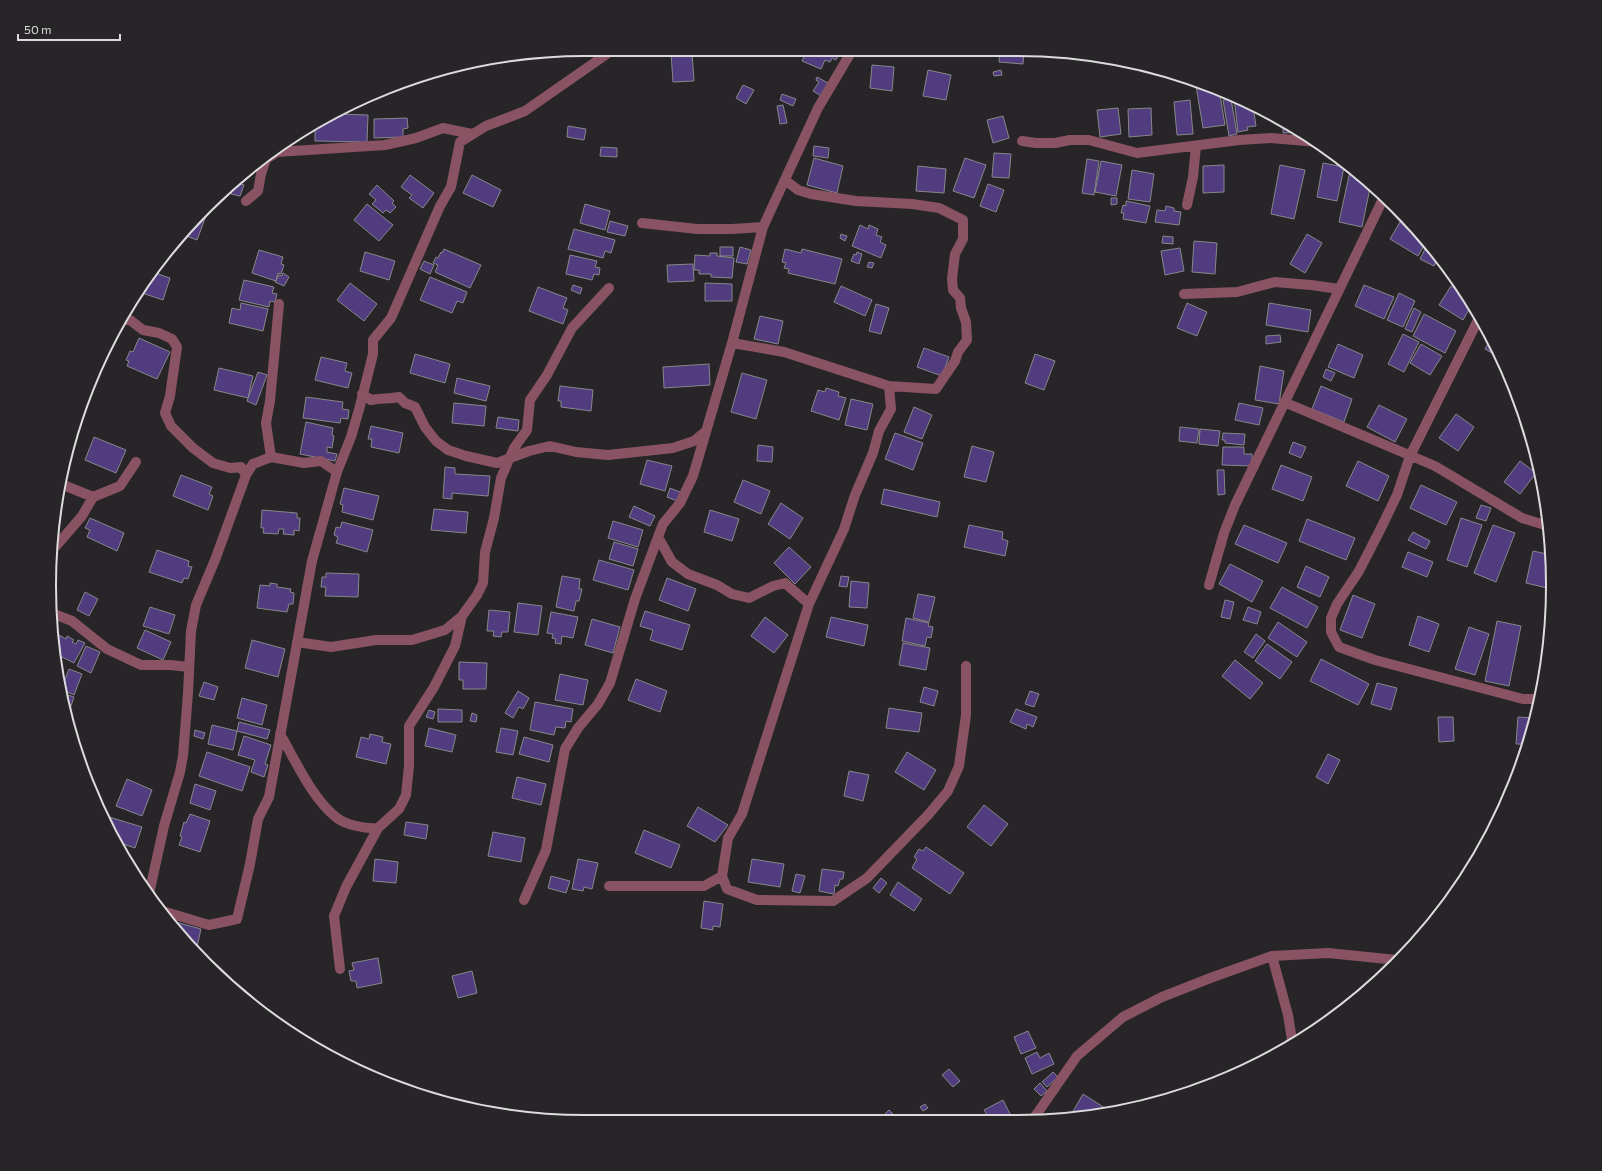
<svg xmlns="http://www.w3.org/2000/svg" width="1602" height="1171" font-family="Commissioner,sans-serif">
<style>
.building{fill:#503c7e;stroke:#87878a}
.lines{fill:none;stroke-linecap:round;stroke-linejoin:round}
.street{stroke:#895364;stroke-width:10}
.rim{fill:none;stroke:#dddbdd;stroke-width:2}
</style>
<rect width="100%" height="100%" fill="#272527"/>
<path class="building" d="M808 49H828L839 54 836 60 832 58 830 62 825 60 821 69 802 61Z
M835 49 849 51 848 55 835 51Z
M1000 49 1024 50 1023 64 999 62Z
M692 52 694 81 673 82 671 53Z
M872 65 894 67 892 91 870 88Z
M928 70 951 75 946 100 923 96Z
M1001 70 1002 75 994 76 993 72Z
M817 77 828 83 821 96 813 91 819 82 816 80Z
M743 85 754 90 746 104 736 98Z
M1206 85 1207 90 1219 89 1225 125 1203 128 1196 86Z
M782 94 796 99 793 106 780 100Z
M1234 98H1237L1253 106 1256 126 1247 127 1248 130 1238 132Z
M1231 99 1237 134 1229 136 1223 100Z
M1190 100 1193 134 1177 135 1174 102Z
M783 105 787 123 780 124 777 106Z
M1118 108 1121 134 1100 137 1097 110Z
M1151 108 1152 135 1129 137 1128 109Z
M334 114 368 115 367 142 315 141V125Z
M1003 116 1009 138 993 143 987 120Z
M407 118 408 128 403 129V137L374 138V119Z
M1283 122 1300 132 1283 133Z
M568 126 586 129 584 140 567 137Z
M814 146 829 148 828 158 813 156Z
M601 147 617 148V157L600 156Z
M994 153 1011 154 1009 178 992 177Z
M814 158 843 166 837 193 807 185Z
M965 158 986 165 974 198 953 191Z
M1087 159 1099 161 1094 195 1082 193Z
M1101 161 1122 165 1116 196 1095 192Z
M1323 163 1344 167 1337 201 1317 197Z
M1224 165V192L1203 193V166Z
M1280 165 1305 170 1294 219 1271 214Z
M918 166 946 169 944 193 916 191Z
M1132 170 1154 174 1150 202 1128 199Z
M1350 171 1357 172 1371 183 1362 227 1339 222Z
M410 175 434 193 423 208 409 198 412 195 401 187Z
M472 175 501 190 493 207 463 193Z
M238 183 244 185 240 196 231 194 233 187Z
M988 184 1004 190 996 212 980 206Z
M377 185 394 201 392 203 396 207 390 213 386 210 383 213 372 204 376 200 369 194Z
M1111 198H1117V204L1111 205Z
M1126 201 1150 206 1146 223 1123 219 1124 213H1121L1123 205 1126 206Z
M367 204 393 225 379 241 354 220Z
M585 204 610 211 605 230 580 223Z
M1166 206 1174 208V211L1181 212 1179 225 1155 222 1157 210 1165 211Z
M204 212 207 213 197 240 181 234Z
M1403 217 1426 242 1418 256 1390 239Z
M610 221 628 226 625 236 607 232Z
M860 225 868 229 869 225 878 229 876 235 882 237 880 242 886 245 881 258 852 246Z
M574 229 615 240 611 253 605 251 603 258 568 249Z
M841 234 847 236 845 241 840 238Z
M1307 234 1322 243 1305 273 1290 264Z
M1163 236 1173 237V244L1162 243Z
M1194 241 1217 243 1215 274 1192 272Z
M1428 243 1439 256 1434 266 1420 259Z
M720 247H733V256H720Z
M740 247 751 250 747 264 736 262Z
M1180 248 1184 271 1165 275 1161 251Z
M444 249 481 265 470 288 435 272 438 265 433 263 436 257 438 258 441 252 442 253Z
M785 249 801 253 802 249 842 259 835 284 788 273 789 269 784 268 786 263 782 262Z
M259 250 283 257 281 264 284 265 281 274 278 273 276 281 252 273Z
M365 252 395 261 389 280 360 271Z
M857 252 862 254 859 264 851 261 854 254 856 255Z
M710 253H717V256L734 258 732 278 711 277V274H699V270H694L695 255 710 256Z
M570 255 597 261 595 267 600 268 599 275 594 274 592 280 566 274Z
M424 261 434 265 430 274 420 269Z
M869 262 874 263 872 268 867 267Z
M693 264 694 281 668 282 667 265Z
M155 273 170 278 163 300 142 293Z
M283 273 289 277 284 286 275 282 279 275 282 276Z
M430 277 467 292 463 303 457 301 452 313 420 300Z
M244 280 274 287 272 293 277 294 275 302 270 301 269 307 239 300Z
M350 283 377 304 364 321 337 300Z
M705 283 732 284V301H705Z
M573 285 582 288 580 294 571 290Z
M1364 285 1394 297 1384 319 1355 306Z
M841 286 872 300 865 316 834 302Z
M1451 286 1464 294 1471 306 1463 320 1439 305Z
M538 287 567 298 563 308 568 310 563 324 529 311Z
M1399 293 1415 301 1403 327 1387 320Z
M241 303 268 309 263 331 229 323 232 308 240 310Z
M1187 303 1207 312 1197 336 1177 328Z
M1269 303 1311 310 1308 332 1266 325Z
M876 304 889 308 881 334 869 331Z
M1414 308 1421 312 1412 332 1405 329Z
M1424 314 1456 331 1445 353 1413 336Z
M760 316 783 321 778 344 754 339Z
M1403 334 1419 342 1404 372 1388 364Z
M1280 335 1281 342 1266 344V336Z
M139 338 170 352 157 379 127 366 129 361 126 360 130 351 133 352Z
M1491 338 1498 348 1502 359 1485 349Z
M1338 344 1363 355 1354 378 1328 367Z
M1421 344 1442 356 1430 375 1410 363Z
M924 348 949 357 942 376 917 367Z
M415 354 450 364 445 383 410 373Z
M1035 354 1055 361 1044 390 1025 383Z
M321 357 347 363 345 371 352 373 348 388 315 380Z
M709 364 710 385 664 388 663 367Z
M1260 366 1284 371 1279 404 1255 400Z
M219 368 253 376 248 398 214 390Z
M1326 369 1335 373 1331 381 1323 377Z
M258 372 267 375 256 405 247 401Z
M742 373 767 380 756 419 731 412Z
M457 378 490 386 486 401 454 393Z
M560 386 593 390 591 411 561 407V401H558Z
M1321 386 1352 399 1344 422 1312 409Z
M826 388 839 392 838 396 846 398 839 420 811 411 818 390 825 392Z
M306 397 343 402 342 409 349 410 348 419 341 418 340 423 303 418Z
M851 399 873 404 867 430 845 425Z
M454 403 486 406 484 426 452 423Z
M1239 403 1263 408 1259 425 1235 420Z
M1379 405 1407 419 1395 442 1367 427Z
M914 407 932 415 922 439 904 432Z
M1456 414 1474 427 1458 451 1439 438Z
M498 417 519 420 518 431 496 428Z
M306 422 333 428 332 435 334 436 332 448 327 447V452L337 454 335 461 300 454Z
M371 426 403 433 399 453 371 447 372 439H368Z
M1180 427 1199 429 1197 443 1179 441Z
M1200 429 1220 431 1218 446 1199 444Z
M895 433 923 443 913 470 885 459Z
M1223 433 1245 434 1244 445 1225 443V440H1222Z
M94 437 126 450 116 473 85 460Z
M1293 442 1306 447 1301 458 1289 453Z
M758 445 773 447 772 462 757 461Z
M972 446 994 452 986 482 964 477Z
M1223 447H1244V454H1252V466L1222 465Z
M647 460 672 466 665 491 640 484Z
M1358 461 1389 476 1378 501 1346 486Z
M1520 461 1536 473 1520 494 1504 482Z
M1281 465 1312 477 1303 501 1272 489Z
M445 467 455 468V474L490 476 488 496 452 493V499L443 498Z
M1217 470H1224L1225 494 1218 495Z
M181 475 212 487 209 494 213 496 208 510 173 496Z
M743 480 770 491 761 514 734 502Z
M1421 485 1457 502 1446 525 1410 508Z
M344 488 379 496 373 520 342 512 343 505 340 504Z
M670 488 680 492 677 501 667 497Z
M884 489 940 502 937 517 881 504Z
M781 503 803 518 790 539 768 524Z
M1481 505 1491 508 1486 521 1476 518Z
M634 506 655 516 650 526 629 517Z
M434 509 468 512 466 533 431 530Z
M262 510 297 513V518H300L299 531 294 530V535L283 534 284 529H279L278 534 263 533 264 528H261Z
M710 510 739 519 732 541 704 532Z
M90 518 124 533 117 551 87 537 90 530 85 528Z
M1461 518 1482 525 1467 567 1447 560Z
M1307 519 1355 538 1346 560 1299 541Z
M613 521 643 530 638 547 608 538Z
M342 522 373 530 367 552 336 543 338 537 334 535 336 527 340 528Z
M969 525 1003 532 1002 539 1008 541 1005 556 964 547Z
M1244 525 1287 543 1278 563 1235 544Z
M1493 525 1515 533 1496 582 1474 573Z
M1413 532 1430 541 1426 549 1408 540Z
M614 542 638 549 633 566 609 559Z
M789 547 811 567 795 584 774 563Z
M157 550 189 561 188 566 192 567 188 579 184 578 182 583 149 572Z
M1533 551 1552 555 1551 569 1547 588 1526 583Z
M1408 552 1433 562 1427 577 1402 567Z
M599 560 634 570 628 590 593 580Z
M1230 564 1263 581 1252 602 1219 584Z
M1306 566 1329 577 1320 597 1297 587Z
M326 573 359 574 358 597 325 596 326 587H321L322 577H326Z
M562 576 580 579 579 589H582L579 601H576L574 611 556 607Z
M841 576 849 577 847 587 839 586Z
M667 578 696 589 688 611 659 600Z
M851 581 869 583 867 608 849 607Z
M270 583 277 584V587L291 589 290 592 294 593 293 604H289L287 612 257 608 260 585 270 586Z
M1282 587 1318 607 1307 628 1270 608Z
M85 592 98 599 89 616 77 610Z
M918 594 935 597 929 622 913 618Z
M1353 595 1375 604 1362 638 1340 630Z
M1225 600 1234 602 1230 619 1221 617Z
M518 603 542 606 538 635 514 632Z
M150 607 175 615 169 634 143 626Z
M1248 607 1261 612 1257 624 1243 620Z
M489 610 510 612 508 632H502L501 637 493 636 494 631H487Z
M645 611 690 625 682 650 650 640 653 630 640 626Z
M551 612 578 617 573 638 562 636 561 644 555 643 556 639 552 638 553 634 547 633Z
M1418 616 1439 624 1429 652 1409 645Z
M765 617 788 635 774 653 751 636Z
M831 617 868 625 864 646 826 637Z
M906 618 929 623 928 626 933 627 931 638 927 637 925 646 902 641Z
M592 619 620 627 613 653 585 645Z
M1497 621 1521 626 1509 686 1485 681Z
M1278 622 1307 642 1297 657 1268 638Z
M1469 627 1489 634 1475 675 1455 669Z
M145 630 171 642 163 660 137 648Z
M57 634 66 639 67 636 74 640 72 642 76 644 78 640 85 643 74 663 54 653V642Z
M1256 634 1265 641 1253 658 1244 652Z
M252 640 285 649 278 677 245 668Z
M903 643 930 648 926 670 899 665Z
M1267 644 1292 662 1280 679 1255 661Z
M86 646 100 652 91 673 77 666Z
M1321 659 1369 684 1358 705 1310 681Z
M1235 660 1263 683 1250 699 1222 676Z
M459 662 487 663 486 689H463V680H459Z
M69 669 82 674 74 695 63 690 62 687Z
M560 674 588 680 583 705 555 700Z
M636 679 667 691 660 712 628 700Z
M204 682 218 687 214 700 199 696Z
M1377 683 1397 688 1391 710 1371 704Z
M924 687 938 691 934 706 920 702Z
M518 691 529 698 523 709 519 707 513 718 505 713Z
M1030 691 1039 694 1034 707 1025 704Z
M64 694 74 697 69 712Z
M242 698 267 705 262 725 237 718Z
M535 702 573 709 571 722 566 721 565 728 556 727 554 735 530 730Z
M889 708 922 713 919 732 886 728Z
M438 709 462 710V722H438Z
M1016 709 1037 717 1033 727 1027 724 1026 729 1010 722Z
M429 710 435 712 433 719 426 717Z
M472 713 477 715 476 722 470 721Z
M1438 717H1453L1454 741 1439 742Z
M1518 717 1534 718 1528 744H1516Z
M239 722 270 730 267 739 237 731Z
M212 725 237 731 233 750 208 744Z
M429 728 456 735 452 752 425 746Z
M501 728 518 731 513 755 496 752Z
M195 730 205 733 203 739 194 736Z
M370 734 383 737 382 742 391 744 386 764 356 757 361 737 369 739Z
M244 736 271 745 265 764 268 765 264 777 251 772 255 760 238 755Z
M524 737 553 745 549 762 519 754Z
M207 752 250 767 242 791 199 776Z
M907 752 936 770 924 790 895 772Z
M1328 754 1340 760 1328 784 1316 777Z
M84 769 88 770 87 780Z
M849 771 869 775 863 801 844 796Z
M517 777 546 784 541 805 512 798Z
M127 779 152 790 142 816 116 806Z
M195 784 216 791 210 810 190 803Z
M984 805 1008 824 991 846 967 827Z
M698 807 728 825 715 842 687 826Z
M190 814 210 821 200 852 179 845 182 837 180 836 184 822 186 823Z
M109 817 142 827 135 848 120 843 107 821Z
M406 822 428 825 426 839 404 835Z
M644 830 680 845 671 868 635 853Z
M493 832 525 838 521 862 488 856Z
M926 847 964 873 950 894 912 868 917 859 914 857 919 849 923 851Z
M375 859 398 862 396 883 373 881Z
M578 859 598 863 592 889 584 887 583 891 572 889Z
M752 859 784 864 780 887 748 882Z
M822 869 844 872 843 879H840L838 886 835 885 834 894 819 891Z
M796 874 805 876 800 893 792 891Z
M551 876 570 881 566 893 548 888Z
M881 878 887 883 879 893 873 888Z
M898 882 922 899 914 911 890 895Z
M704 901 723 904 720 927 713 926V930L701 928Z
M168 920 201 929 196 951Z
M378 958 382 983 357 988 356 981H351L349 971 354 970 352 963Z
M472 971 477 993 458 998 452 976Z
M1028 1031 1036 1048 1021 1054 1014 1037Z
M1037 1052 1040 1058 1049 1053 1054 1064 1032 1074 1025 1058Z
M949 1069 960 1081 953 1087 942 1075Z
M1053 1072 1058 1077 1047 1087 1042 1082Z
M1040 1083 1047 1091 1041 1096 1034 1089Z
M1083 1094 1108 1110 1106 1112 1087 1117H1080L1072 1113Z
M1003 1100 1012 1118H989L984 1110Z
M925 1104 928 1108 923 1111 920 1107Z
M889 1110 898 1119H880Z"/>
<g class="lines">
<path class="street" d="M1022 141 1036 143H1055L1070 140H1089L1137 153 1239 140 1271 138 1318 142
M785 180 798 190 811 194 856 201 912 204 939 208 963 220V239L955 254 952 279 953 290 960 298 961 308 966 322 967 340 958 352 955 361 936 389 889 386
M246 201 258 191 261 174 266 159 277 152 385 145 416 138 443 128 472 134
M1187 205 1193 177 1196 146
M642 223 697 229H732L763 227
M1184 294 1237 292 1275 282 1311 285 1339 289
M1479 318 1410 456 1397 495 1380 530 1359 571 1337 604 1331 618V632L1339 647 1375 660 1523 699H1538
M123 320H130L143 330 159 333 172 339 177 347 170 396 165 413 171 426 193 448 213 463 230 468 241 467 246 475
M732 343 784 352 889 386 891 409 879 431 873 453 855 495 844 529 809 604 742 814 728 838 722 876 727 889 757 900 833 901 867 878 928 815 948 791 959 766 966 715V666
M362 394 371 400C381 398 389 399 399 397L405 403 415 407 425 427 436 441 448 450 466 456 497 463 529 451 550 446 576 452 608 455 673 448 694 441 706 431
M1284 402 1435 466 1522 518 1548 526
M271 457 266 423 270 401 279 304
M61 484 93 497 120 486 136 462
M658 537 672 562 688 574 717 585 732 594 749 598 773 586 785 583 809 604
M56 546 82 516 93 497
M1209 585 1224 533 1235 505 1384 197
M54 614 72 621 107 649 141 665H170L189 667
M297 642 331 647 376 640H412L445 630 462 616 477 595 483 583 485 552 494 518 501 478 514 448 527 430 530 400 547 375 572 328 609 288
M280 734C296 761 312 799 337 818 346 825 366 829 378 828L399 809 406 795 409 766V726L434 687 455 646 462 616
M609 886H704L722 876
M149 894 164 826 180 772 183 756 188 693 191 631 196 605 215 560 246 475 253 464 271 457 304 463 321 461 337 472
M524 900 546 850 565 749 578 728 598 704 610 683 635 599 658 537 663 524 680 503 693 476 732 343 763 227 818 108 853 49
M159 910 209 925 237 919 250 864 258 819 269 797 312 561 337 472 351 437 360 406 373 354V340L391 318 440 206 451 187 460 142 486 126 525 111 614 49
M1272 956 1288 1015 1292 1040
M340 969 334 916 346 887 378 828
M1034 1118 1077 1056 1123 1017 1162 997 1213 977 1272 956 1328 953 1397 960"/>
</g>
<path d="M0 0H1602V1171H0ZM585 56H1017A529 529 0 0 1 1546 585V586A529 529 0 0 1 1017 1115H585A529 529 0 0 1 56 586V585A529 529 0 0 1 585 56Z" fill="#272527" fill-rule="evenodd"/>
<path class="rim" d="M585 56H1017A529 529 0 0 1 1546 585V586A529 529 0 0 1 1017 1115H585A529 529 0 0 1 56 586V585A529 529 0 0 1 585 56Z"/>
<path d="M18 34v6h102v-6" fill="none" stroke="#dddbdd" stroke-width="2"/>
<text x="24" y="34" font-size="12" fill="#dddbdd" stroke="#272527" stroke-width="3" paint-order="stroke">50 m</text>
</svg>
